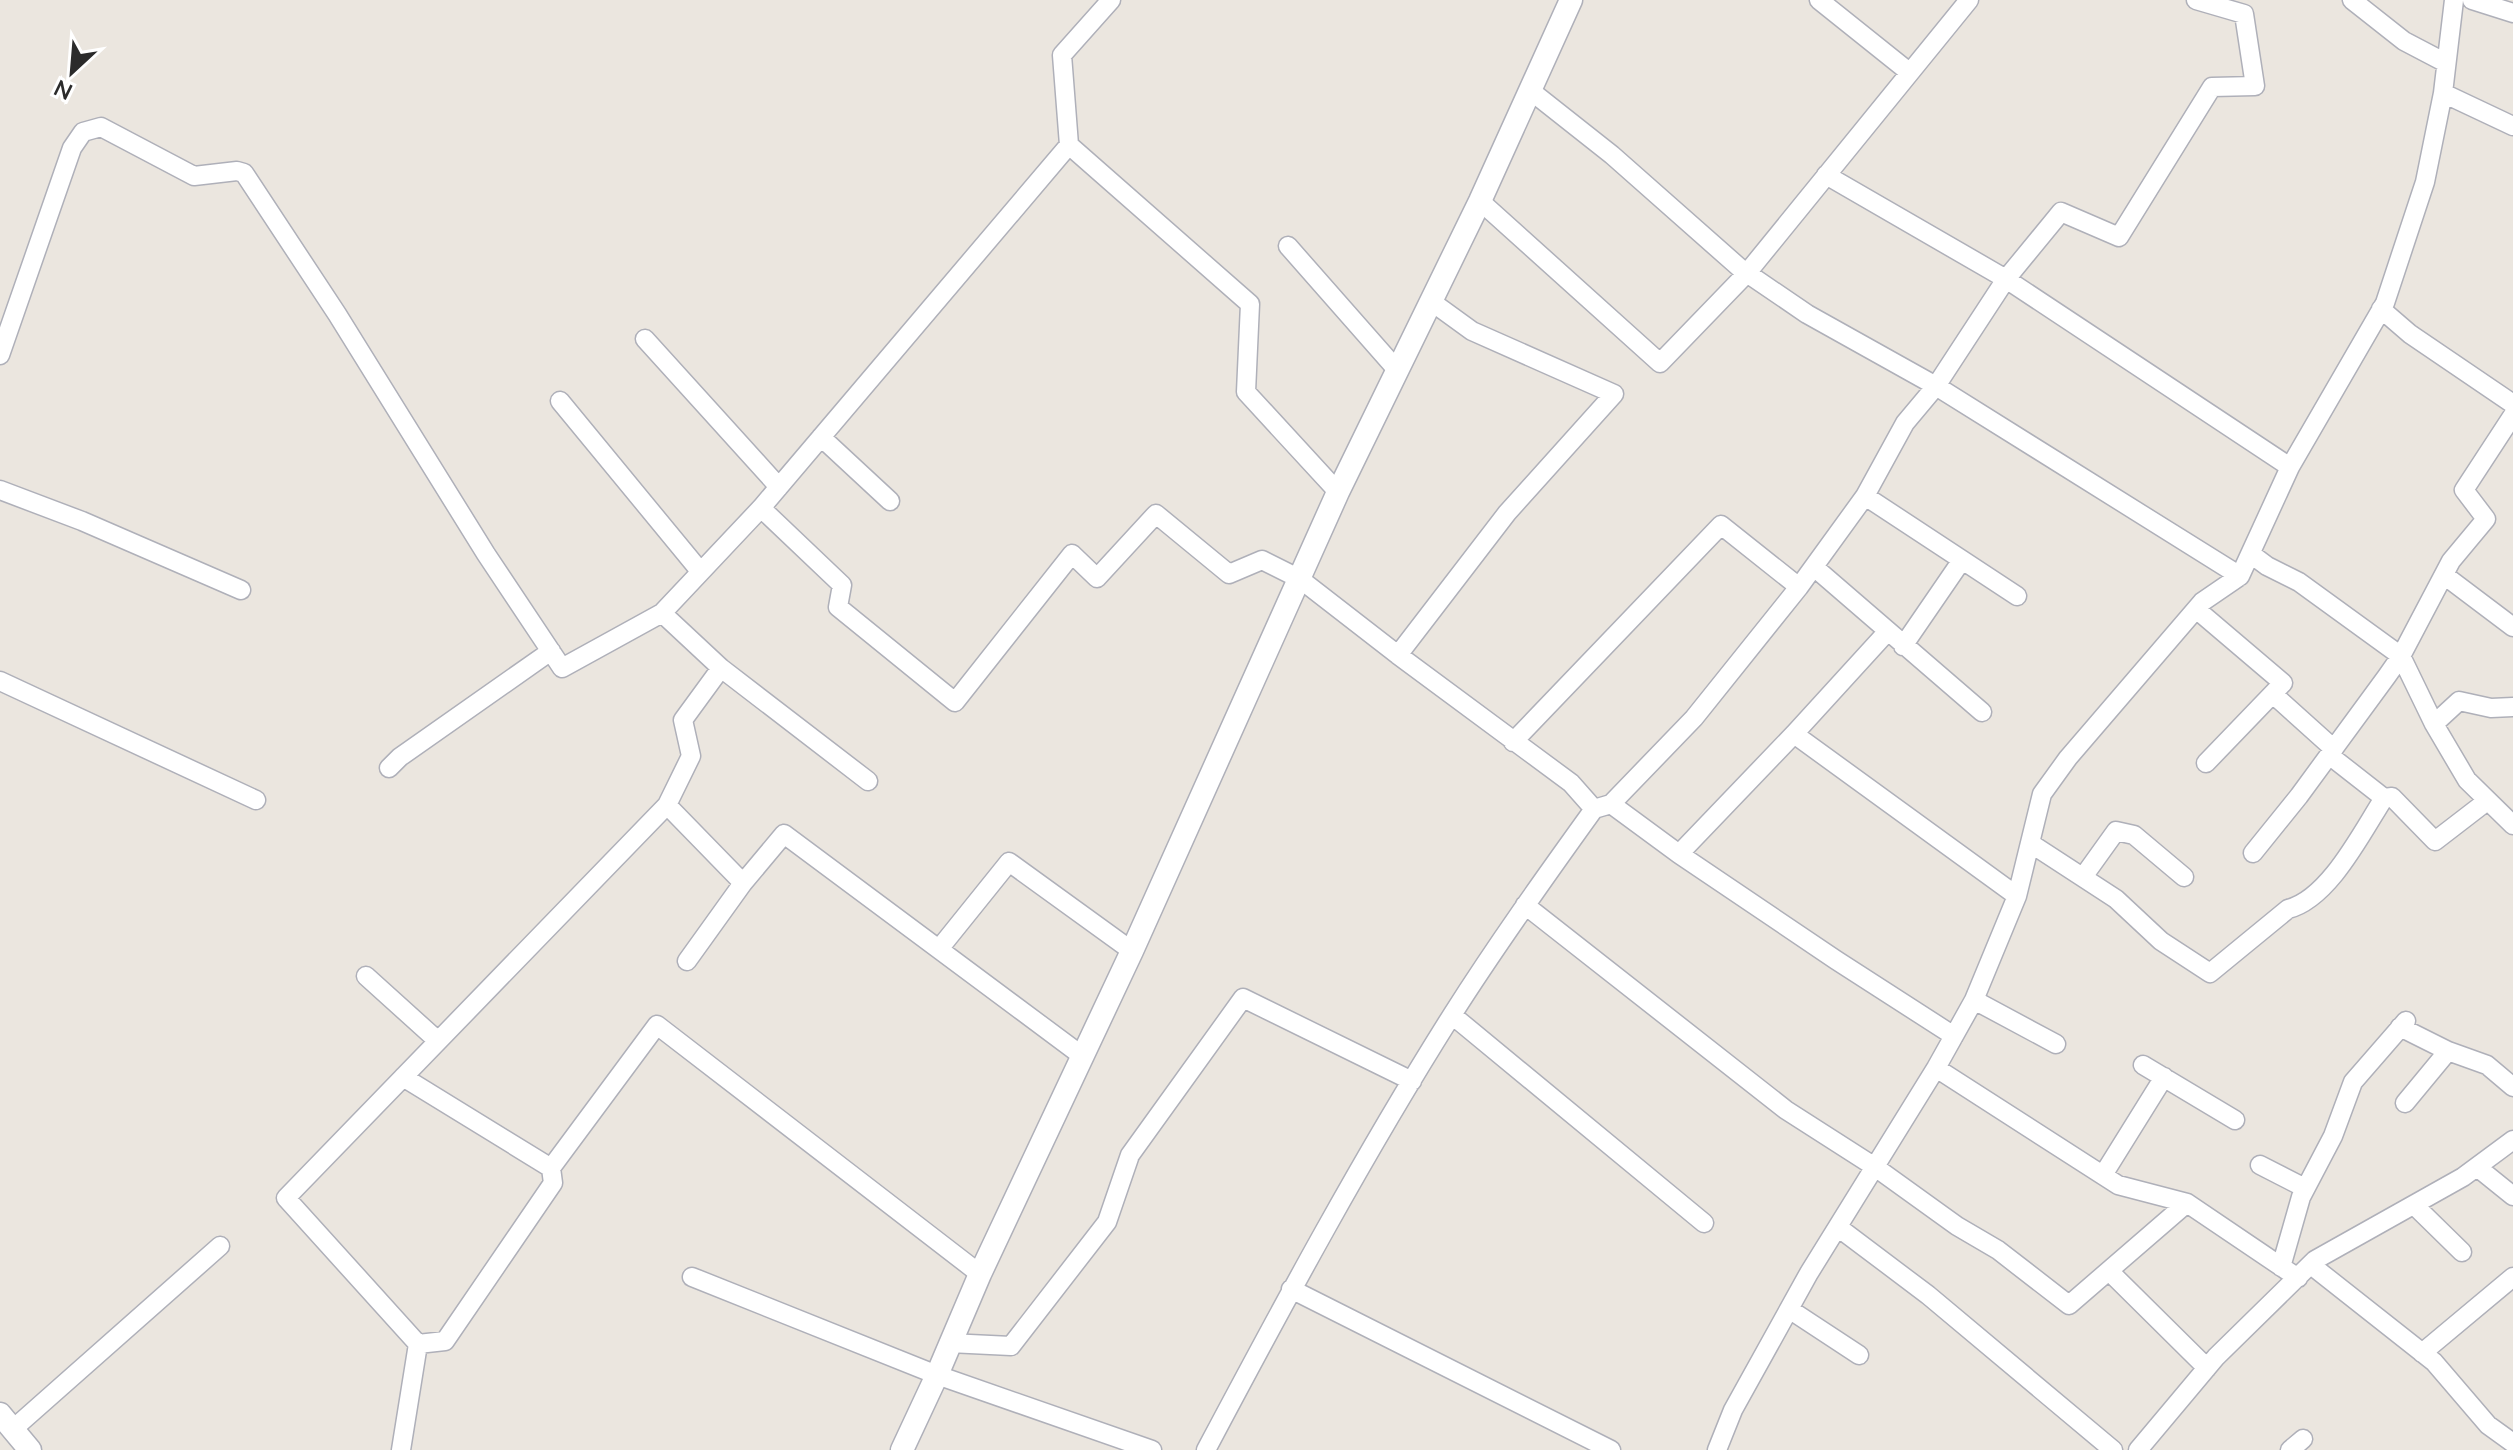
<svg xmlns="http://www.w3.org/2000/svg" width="2513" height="1450" font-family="Lato,sans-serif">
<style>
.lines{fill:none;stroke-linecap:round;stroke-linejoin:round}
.minor-casing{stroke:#afb0b9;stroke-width:21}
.tertiary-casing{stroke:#afb0b9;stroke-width:25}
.minor{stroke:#fff;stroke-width:18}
.tertiary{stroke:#fff;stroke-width:22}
</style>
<rect width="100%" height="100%" fill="#ebe6df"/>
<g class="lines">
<defs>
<path id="minor" d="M1111 0 1062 55 1069 145 1250 304 1246 392 1338 492
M1819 0 1909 72
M2352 0 2404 41 2446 63
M2472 0 2513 13
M1531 91 1612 155 1741 269 1807 314 1936 386 2240 576
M2443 93 2513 126
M1826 175 2006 279 2290 467
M1480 201 1660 363 1747 273 1969 0
M1288 246 1398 371
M2381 309 2410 334 2513 404
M645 339 779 487
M0 355 72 148 83 132 101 127 194 176 237 171 244 173 337 314 486 554 562 668 662 613 761 508 1069 145
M560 401 700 571
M821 437 890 501
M0 490 82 521 241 590
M1865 496 2017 596
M761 508 842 585 838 607 955 702 1072 554 1097 578 1156 514 1229 574 1262 560 1300 579 1398 655 1571 783 1594 809
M2251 554 2267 566 2299 582 2401 656 2434 724 2467 780 2513 825
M1814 567 1982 712
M2444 575 2513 627
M2196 609 2283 683 2206 763
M662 613 721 668 868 781
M1903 646 1962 560
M1398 655 1507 513 1614 394 1472 331 1432 302
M721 668 683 720 691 756 667 805 743 883
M0 681 256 800
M2274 695 2334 749
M2434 724 2459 701 2491 708 2513 707
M1794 734 2017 896
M1513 742 1721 525 1799 587
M2329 755 2384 798 2392 797 2435 841 2487 801
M389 768 400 757 551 651
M1611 804 1679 854 1794 734 1888 631
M2030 843 2116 899 2161 941 2210 973 2288 909C2329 899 2362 832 2384 798
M2253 853 2299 796 2387 676 2401 656 2451 561 2486 519 2464 490 2513 415
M1679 854 1836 960 1954 1036
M2083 877 2116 831 2134 835 2184 877
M1525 905 1786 1110 1875 1167 1957 1226 1998 1250 2069 1305 2187 1203
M939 949 1009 862 1132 951
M687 961 743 883 784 834 1081 1055
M366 976 438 1041
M1974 1000 2056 1044
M1452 1015 1704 1223
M2400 1027 2448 1051 2487 1065 2513 1087
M2143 1065 2235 1120
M1936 1068 2118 1185 2187 1203 2298 1278
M403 1077 551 1168
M2405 1103 2448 1051
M2260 1165 2305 1188
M2477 1167 2513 1196
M2103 1175 2164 1077
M2414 1205 2462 1252
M1839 1228 1928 1295 2113 1450
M2311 1265 2434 1362 2488 1425 2513 1443
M2281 1267 2301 1197 2333 1136 2353 1082 2406 1021
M2109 1271 2207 1368
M692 1277 937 1375 1152 1450
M1291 1289 1611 1450
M1789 1309 1859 1355
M949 1343 1011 1346 1107 1222 1130 1155 1243 998 1412 1081
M418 1344 445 1341 553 1183 551 1168 657 1025 980 1274
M418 1344 286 1198 667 805
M2422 1353 2513 1277
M12 1430 220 1246
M401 1450 418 1344
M1206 1450C1284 1303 1363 1156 1452 1015 1497 944 1545 877 1594 809L1611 804 1694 718 1799 587 1865 496 1905 423 1936 386 2006 279 2061 212 2119 237 2212 87 2255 86 2244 14 2196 0
M1717 1450 1733 1410 1809 1273 1936 1068 1974 1000 2017 896 2042 794 2068 758 2202 602 2240 576 2290 467 2385 303 2425 182 2443 93 2454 0
M2138 1450 2216 1357 2315 1260 2463 1177 2513 1140
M2290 1450 2303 1439"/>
<path id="tertiary" d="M0 1414 30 1450
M902 1450 937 1375 980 1274 1132 951 1338 492 1480 201 1571 0"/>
</defs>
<use href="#minor" class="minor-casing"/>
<use href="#tertiary" class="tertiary-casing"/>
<use href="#minor" class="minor"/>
<use href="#tertiary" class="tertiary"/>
</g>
<g transform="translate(72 72) rotate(206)" stroke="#ffffff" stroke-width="6" paint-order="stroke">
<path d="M0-6L14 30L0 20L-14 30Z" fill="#2b2b2b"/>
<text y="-12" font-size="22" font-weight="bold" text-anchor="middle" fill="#2b2b2b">N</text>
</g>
</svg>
